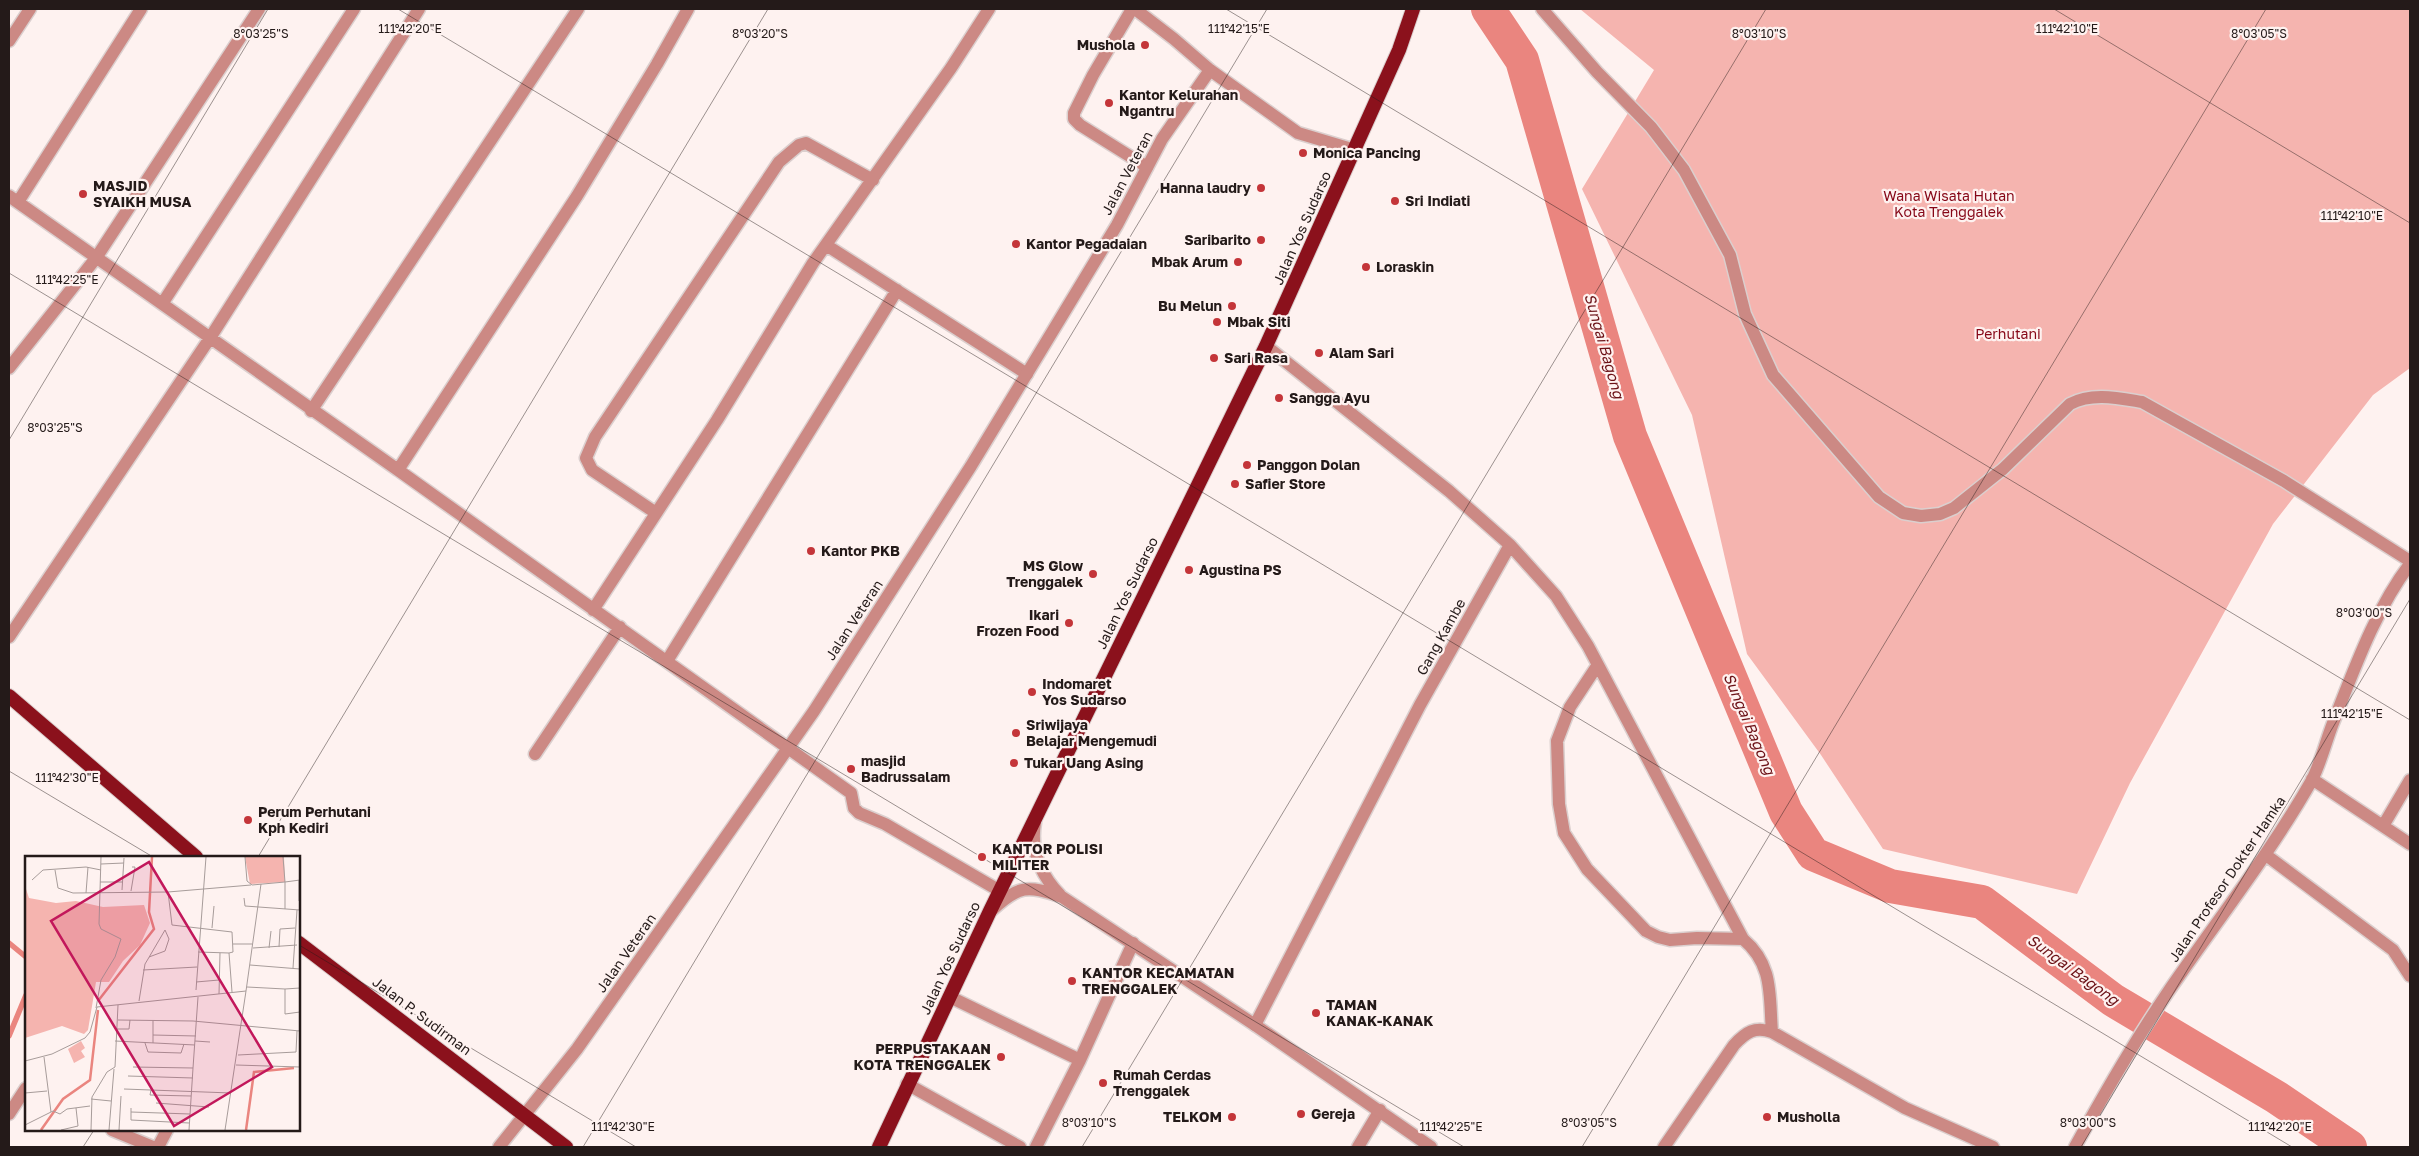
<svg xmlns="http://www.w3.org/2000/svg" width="2419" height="1156" font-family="'Golos Text',sans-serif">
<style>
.green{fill:#f5b4af}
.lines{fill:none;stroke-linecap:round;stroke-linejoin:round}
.stream{stroke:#ea857f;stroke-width:5.5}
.river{stroke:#ea857f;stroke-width:34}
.minor-casing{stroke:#dbcfce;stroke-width:15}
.tertiary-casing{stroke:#dbcfce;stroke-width:15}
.trunk-casing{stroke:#dbcfce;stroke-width:16}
.minor{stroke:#cc8984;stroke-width:12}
.tertiary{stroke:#cc8984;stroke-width:12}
.trunk{stroke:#8b111c;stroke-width:14}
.ticks{fill:none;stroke:#241a19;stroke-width:1;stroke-opacity:0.45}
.poi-dot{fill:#c43539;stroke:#fef2f0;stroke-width:2}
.labels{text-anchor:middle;stroke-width:4.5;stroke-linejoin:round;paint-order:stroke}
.poi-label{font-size:14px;font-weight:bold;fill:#241a19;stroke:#fef2f0;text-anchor:start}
.street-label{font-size:14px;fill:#241a19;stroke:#fef2f0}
.park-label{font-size:14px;fill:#860717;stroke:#fef2f0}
.water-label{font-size:15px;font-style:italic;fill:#6c1217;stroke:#fef2f0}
.inset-river{fill:none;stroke:#ea857f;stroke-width:2.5}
.inset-road{fill:none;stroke:#a79c9a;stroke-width:1}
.view{fill:#c2185b;fill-opacity:0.15;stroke:#c2185b;stroke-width:2.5}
.inset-edge{fill:none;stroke:#241a19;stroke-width:2.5}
.ticks-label{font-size:12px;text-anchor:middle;fill:#241a19;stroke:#fef2f0;stroke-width:4.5;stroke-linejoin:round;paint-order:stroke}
</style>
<rect width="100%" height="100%" fill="#fef2f0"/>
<path class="green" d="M1580 9H2410V368L2373 395 2273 524 2130 783 2077 894 1883 849 1821 755 1747 654 1692 415 1582 189 1654 70Z"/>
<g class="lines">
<path class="stream" d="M9 943 26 957
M9 1036 26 995"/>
<path class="river" d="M1488 9 1522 60 1630 436 1786 812 1813 854 1890 886 1982 902 2113 1000 2276 1097 2350 1147"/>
<defs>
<path id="minor" d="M1132 9 1093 75 1074 113V119L1080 125 1147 167
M9 41 30 9
M9 196 398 470 577 196 657 64 688 9
M18 202 141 9
M826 245 1027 374
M162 304 354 9
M1266 346 1449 491 1510 545 1556 596 1588 646 1743 939 1697 938 1670 940 1658 937 1646 931 1587 869 1564 833 1559 804 1557 741 1570 707 1597 666
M9 368 96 258 259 9
M311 411 578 9
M398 470 851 793 854 808 859 813 885 824 1000 891
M656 513 592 470 586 458 595 437 779 162 799 145 806 143 873 180
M593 610 717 420 813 263 951 68 989 9
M9 637 210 338 419 9
M667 661 897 290
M535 754 620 627
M2312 779 2410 844
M2383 826 2410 780
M2266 855 2393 950 2410 976
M1743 939C1774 965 1769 996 1772 1032
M950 997 1080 1060
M1255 1025 1420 705 1510 545
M907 1084 1020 1147
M9 1114 26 1088
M112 1130 153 1147
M158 1147 167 1130
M1036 1147 1080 1060 1133 943
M1358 1147 1380 1110
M1664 1147 1734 1045C1746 1032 1755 1026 1772 1032L1905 1108 1993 1147
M2075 1147C2104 1094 2134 1042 2168 992 2216 922 2270 854 2312 780 2321 762 2326 741 2333 723 2354 670 2375 610 2410 564"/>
<path id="tertiary" d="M1135 9 1174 39 1210 70 1298 133 1355 150
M1542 9 1597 72 1651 127 1684 170 1730 255 1745 314 1773 375 1879 497 1903 513 1921 516 1940 514 1954 508 2003 469 2070 404C2092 392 2118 398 2142 402L2284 481 2410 561
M1035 823C1030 852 1041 875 1060 895
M992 910C1019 885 1027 885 1062 897L1255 1025 1431 1147
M499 1147 577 1049 814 711 971 466 1117 225 1162 139 1210 70"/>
<path id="trunk" d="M9 696 196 857
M299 943 566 1147
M879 1147 990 911 1266 346 1399 50 1413 9"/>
</defs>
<use href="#minor" class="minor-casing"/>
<use href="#tertiary" class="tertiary-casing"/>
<use href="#trunk" class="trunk-casing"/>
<use href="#minor" class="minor"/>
<use href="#tertiary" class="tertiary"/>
<use href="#trunk" class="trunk"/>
</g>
<path class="ticks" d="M398 9 2292 1147M1226 9 2410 720M2054 9 2410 223M9 273 1464 1147M9 440 268 9M9 771 153 857M258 857 768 9M299 945 636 1147M83 1147 94 1130M583 1147 1267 9M1082 1147 1766 9M1582 1147 2266 9M2081 1147 2410 599"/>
<g class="poi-dot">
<circle cx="1145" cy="45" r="5"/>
<circle cx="1109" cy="103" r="5"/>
<circle cx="1303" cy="153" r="5"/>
<circle cx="1261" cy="188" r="5"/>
<circle cx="83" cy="194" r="5"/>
<circle cx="1395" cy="201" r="5"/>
<circle cx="1261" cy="240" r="5"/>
<circle cx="1016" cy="244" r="5"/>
<circle cx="1238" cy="262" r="5"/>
<circle cx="1366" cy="267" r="5"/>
<circle cx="1232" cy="306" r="5"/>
<circle cx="1217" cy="322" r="5"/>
<circle cx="1319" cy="353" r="5"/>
<circle cx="1214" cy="358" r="5"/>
<circle cx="1279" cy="398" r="5"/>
<circle cx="1247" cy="465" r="5"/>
<circle cx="1235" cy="484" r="5"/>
<circle cx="811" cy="551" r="5"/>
<circle cx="1189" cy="570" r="5"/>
<circle cx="1093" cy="574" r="5"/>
<circle cx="1069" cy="623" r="5"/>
<circle cx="1032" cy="692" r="5"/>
<circle cx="1016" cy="733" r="5"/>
<circle cx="1014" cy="763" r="5"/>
<circle cx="851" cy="769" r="5"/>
<circle cx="248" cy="820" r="5"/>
<circle cx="982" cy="857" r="5"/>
<circle cx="1072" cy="981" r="5"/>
<circle cx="1316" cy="1013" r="5"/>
<circle cx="1001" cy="1057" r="5"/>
<circle cx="1103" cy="1083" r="5"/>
<circle cx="1301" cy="1114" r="5"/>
<circle cx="1232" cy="1117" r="5"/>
<circle cx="1767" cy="1117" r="5"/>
</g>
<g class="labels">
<g class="poi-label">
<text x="1135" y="50" text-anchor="end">Mushola</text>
<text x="1119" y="100">Kantor Kelurahan<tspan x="1119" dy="16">Ngantru</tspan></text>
<text x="1313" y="158">Monica Pancing</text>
<text x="93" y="191">MASJID<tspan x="93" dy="16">SYAIKH MUSA</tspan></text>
<text x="1251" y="193" text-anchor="end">Hanna laudry</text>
<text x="1405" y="206">Sri Indiati</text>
<text x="1251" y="245" text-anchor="end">Saribarito</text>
<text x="1026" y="249">Kantor Pegadaian</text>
<text x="1228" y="267" text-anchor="end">Mbak Arum</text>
<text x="1376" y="272">Loraskin</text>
<text x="1222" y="311" text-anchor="end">Bu Melun</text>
<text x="1227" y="327">Mbak Siti</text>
<text x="1329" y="358">Alam Sari</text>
<text x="1224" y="363">Sari Rasa</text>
<text x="1289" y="403">Sangga Ayu</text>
<text x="1257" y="470">Panggon Dolan</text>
<text x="1245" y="489">Safier Store</text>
<text x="821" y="556">Kantor PKB</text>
<text x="1083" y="571" text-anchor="end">MS Glow<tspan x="1083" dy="16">Trenggalek</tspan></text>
<text x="1199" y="575">Agustina PS</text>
<text x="1059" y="620" text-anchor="end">Ikari<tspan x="1059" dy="16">Frozen Food</tspan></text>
<text x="1042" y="689">Indomaret<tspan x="1042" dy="16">Yos Sudarso</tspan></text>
<text x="1026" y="730">Sriwijaya<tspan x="1026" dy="16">Belajar Mengemudi</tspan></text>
<text x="861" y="766">masjid<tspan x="861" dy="16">Badrussalam</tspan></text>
<text x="1024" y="768">Tukar Uang Asing</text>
<text x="258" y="817">Perum Perhutani<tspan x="258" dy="16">Kph Kediri</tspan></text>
<text x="992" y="854">KANTOR POLISI<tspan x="992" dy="16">MILITER</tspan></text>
<text x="1082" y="978">KANTOR KECAMATAN<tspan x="1082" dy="16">TRENGGALEK</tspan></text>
<text x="1326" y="1010">TAMAN<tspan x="1326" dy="16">KANAK-KANAK</tspan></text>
<text x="991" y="1054" text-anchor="end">PERPUSTAKAAN<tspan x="991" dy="16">KOTA TRENGGALEK</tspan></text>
<text x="1113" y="1080">Rumah Cerdas<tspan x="1113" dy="16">Trenggalek</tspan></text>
<text x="1311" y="1119">Gereja</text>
<text x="1222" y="1122" text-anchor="end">TELKOM</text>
<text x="1777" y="1122">Musholla</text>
</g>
<g class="street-label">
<text transform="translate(1127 173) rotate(-62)" y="5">Jalan Veteran</text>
<text transform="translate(1302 228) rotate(-66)" y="5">Jalan Yos Sudarso</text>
<text transform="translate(1127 593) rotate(-64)" y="5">Jalan Yos Sudarso</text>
<text transform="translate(854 620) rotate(-57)" y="5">Jalan Veteran</text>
<text transform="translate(1441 637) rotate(-61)" y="5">Gang Kambe</text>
<text transform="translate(2227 879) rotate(-56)" y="5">Jalan Profesor Dokter Hamka</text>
<text transform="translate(626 953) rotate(-55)" y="5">Jalan Veteran</text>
<text transform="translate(950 958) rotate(-65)" y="5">Jalan Yos Sudarso</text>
<text transform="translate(422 1016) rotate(37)" y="5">Jalan P. Sudirman</text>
</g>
<g class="park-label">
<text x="1949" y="201">Wana Wisata Hutan<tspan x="1949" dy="16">Kota Trenggalek</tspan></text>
<text x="2008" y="339">Perhutani</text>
</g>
<g class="water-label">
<text transform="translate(1604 346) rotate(74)" y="5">Sungai Bagong</text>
<text transform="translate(1749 724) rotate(67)" y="5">Sungai Bagong</text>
<text transform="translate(2073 970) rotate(36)" y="5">Sungai Bagong</text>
</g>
</g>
<g transform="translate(25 856)">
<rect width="275" height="275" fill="#fef2f0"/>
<path d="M220 1H259L260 26 225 28ZM0 30 4 42 31 47 51 45 78 51 119 49 125 67 115 89 98 105 84 126H71L63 174 59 178 37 170 0 182ZM56 185 60 192 56 195 60 201 49 207 43 193Z" fill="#f5b4af"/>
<path class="inset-river" d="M73 145 129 73 124 56 127 1M16 274 38 243 65 224 73 154M221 274 229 216 269 212"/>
<path class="inset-road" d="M220 1 222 25 227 29 260 26 258 1M76 8 99 7M30 14 33 32 48 37 143 36 226 29M7 24 18 14 61 11 76 14M274 24V45M75 26H98M97 34 99 2M106 35 110 11H107M143 36 147 69 207 76 208 96 204 97 207 136M61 37 63 11M219 42 220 50 275 54M260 53V26L275 24M187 72 189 50M208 88H227M254 91 255 73 270 72M228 92 272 89M244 92 246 75M173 96 204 97M225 109 275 113M268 112 272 54M118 114 172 111M171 126 194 124M222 131 260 133V158L275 156M260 133 275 132M171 134 181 1M221 135 236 28M194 138 195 97M114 145 120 108 123 103 140 74 144 83 140 95 124 101M71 152 76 124 90 101 96 83 76 73 74 68 76 1M93 164 168 165 275 175M92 173H104L105 164M128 179 171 180M90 185 170 189M170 185 185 186M120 187 123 196 156 197 159 188M128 187V164M213 199 271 196 272 175M19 201 26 256M0 205 27 198 60 182 65 176 72 151 221 135 200 274M211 209 275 211M108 211 168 212 164 274M168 212 173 141M103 220 168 222M99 233 206 237M126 234 125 239 166 240M0 237 22 235M66 243 86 245M131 247 184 251M106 252V264L164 267M106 256 165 258M0 269 28 255 35 258 42 253 65 250M36 274 53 270 51 252M66 274 67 241 82 216 90 211 93 149M84 274 89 213M94 274 96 240"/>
<path class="view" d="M124 6 247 211 149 270 26 65Z"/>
<rect width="275" height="275" class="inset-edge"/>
</g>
<g class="ticks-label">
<text x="410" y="33">111°42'20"E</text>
<text x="1239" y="33">111°42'15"E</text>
<text x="2067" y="33">111°42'10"E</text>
<text x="760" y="38">8°03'20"S</text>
<text x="1759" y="38">8°03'10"S</text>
<text x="261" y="38">8°03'25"S</text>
<text x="2259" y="38">8°03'05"S</text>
<text x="2352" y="220">111°42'10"E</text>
<text x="67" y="284">111°42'25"E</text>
<text x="55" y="432">8°03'25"S</text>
<text x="2364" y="617">8°03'00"S</text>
<text x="2352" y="718">111°42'15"E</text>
<text x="67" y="782">111°42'30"E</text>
<text x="1089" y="1127">8°03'10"S</text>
<text x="1589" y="1127">8°03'05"S</text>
<text x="2088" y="1127">8°03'00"S</text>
<text x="623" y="1131">111°42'30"E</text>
<text x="1451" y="1131">111°42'25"E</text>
<text x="2280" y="1131">111°42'20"E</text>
</g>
<rect width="2419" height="1156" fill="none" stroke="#241a19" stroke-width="20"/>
</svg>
